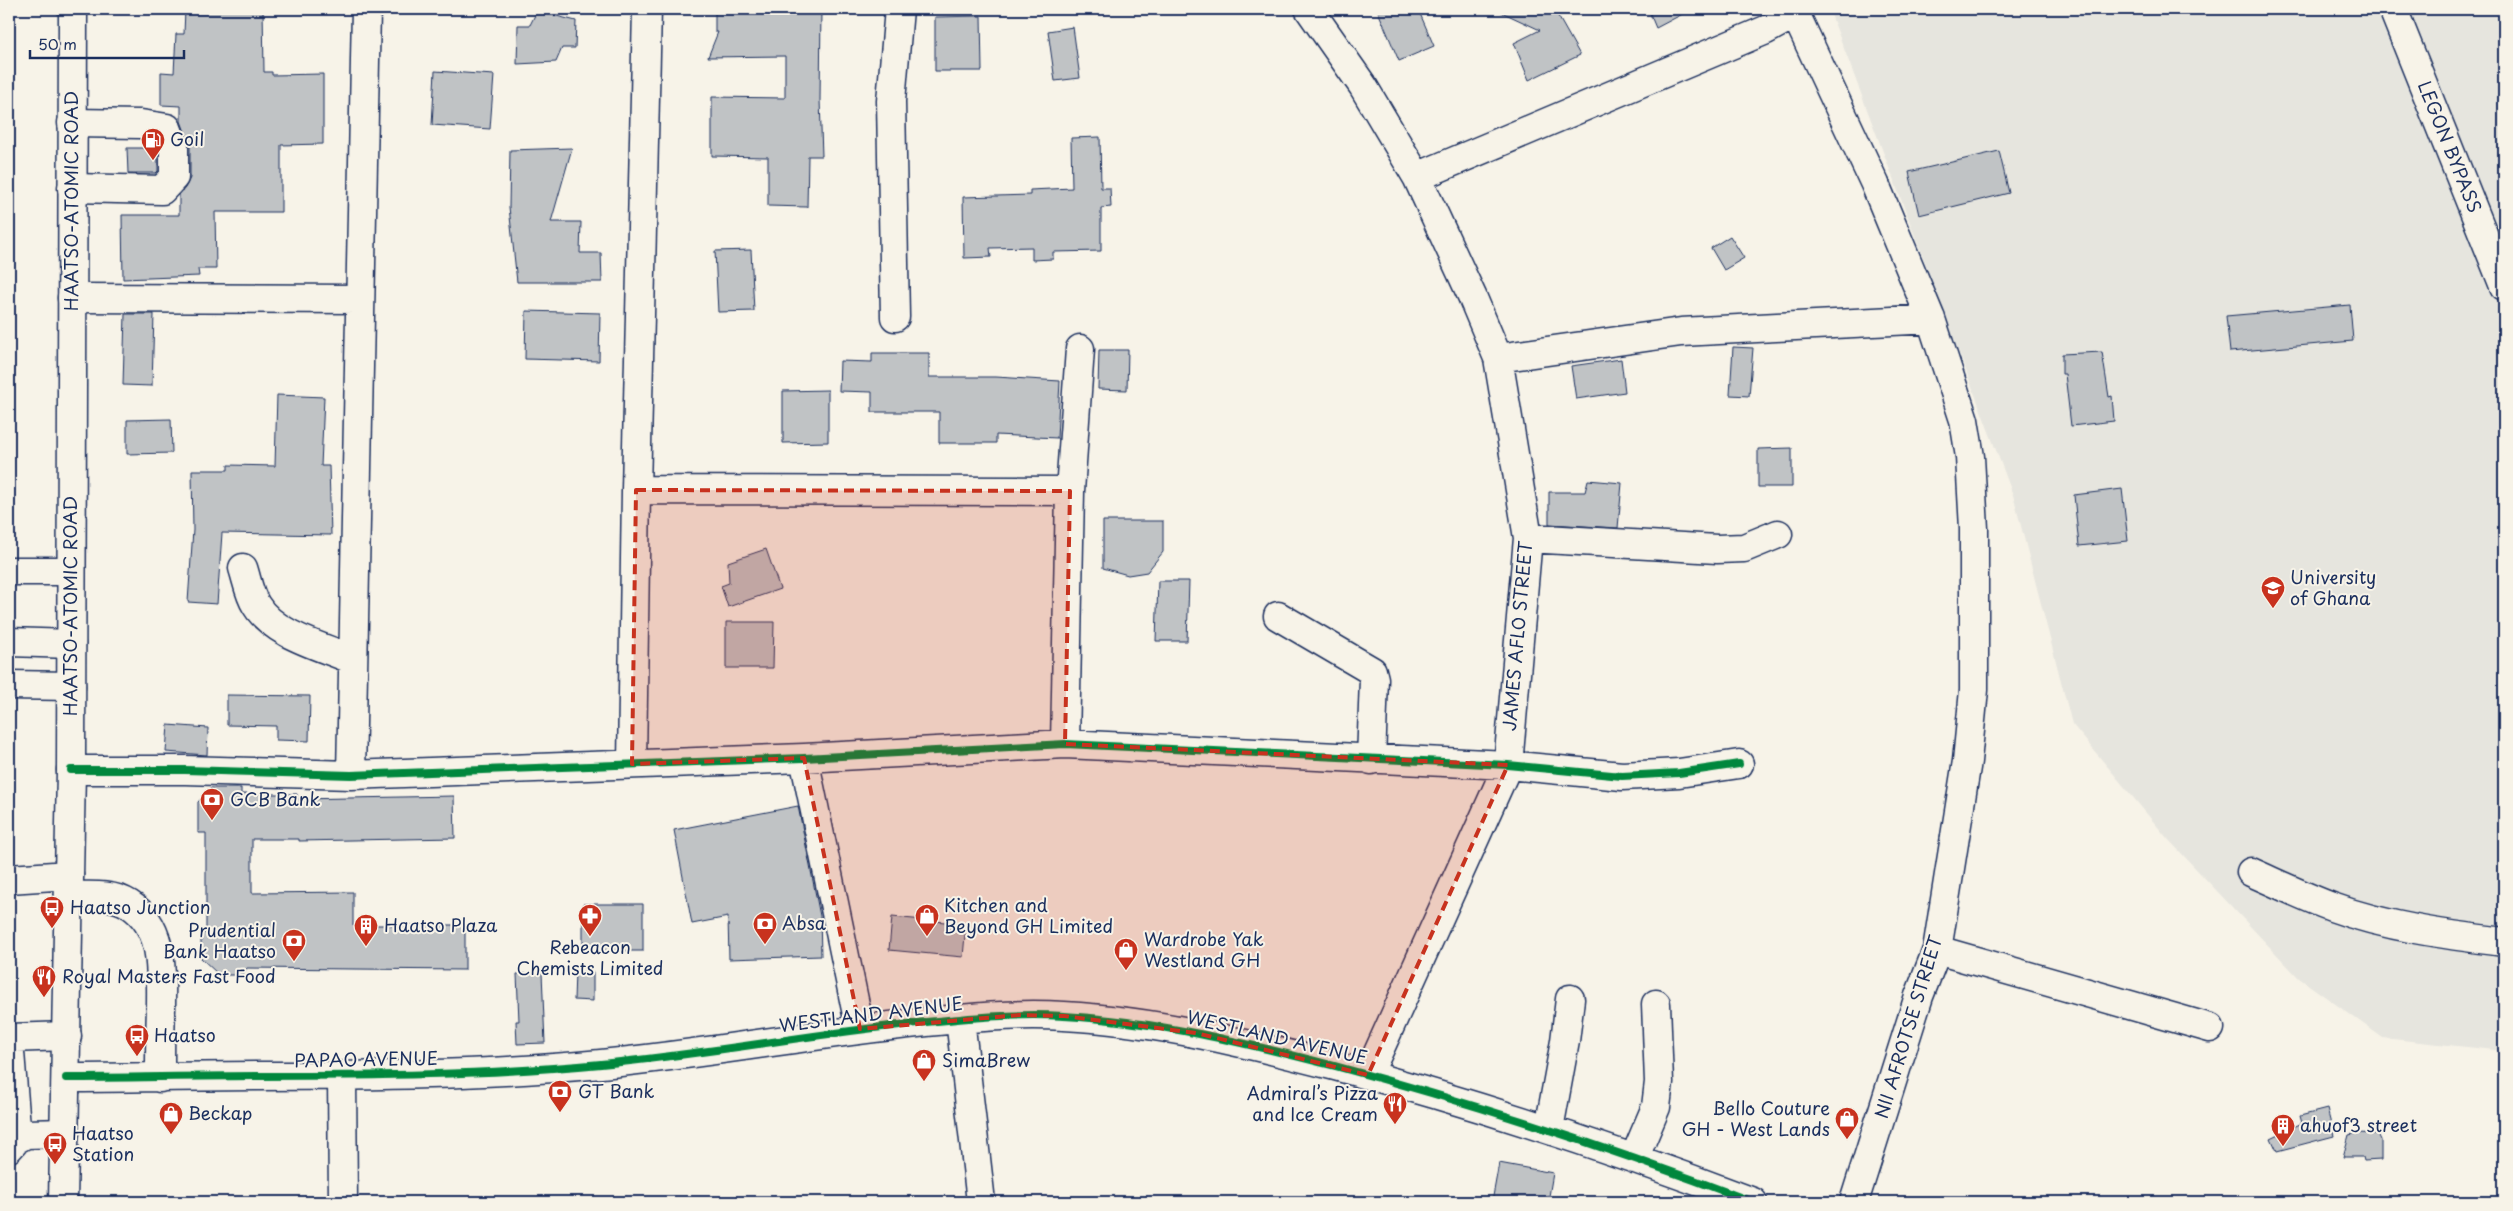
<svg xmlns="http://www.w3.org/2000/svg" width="2513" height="1211" font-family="'Playpen Sans',sans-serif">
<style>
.built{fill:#e6e5de}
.building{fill:#c0c3c5;stroke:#1b2f5e}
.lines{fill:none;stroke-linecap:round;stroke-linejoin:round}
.minor-casing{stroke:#1b2f5e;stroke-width:31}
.major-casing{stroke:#1b2f5e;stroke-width:31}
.minor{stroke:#f7f3e8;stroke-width:28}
.major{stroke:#f7f3e8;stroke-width:28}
.cycleway-casing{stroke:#f7f3e8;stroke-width:11}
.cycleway{stroke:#00873e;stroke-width:8}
.marked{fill:#c8321e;fill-opacity:0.2;stroke:#c8321e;stroke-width:4;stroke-dasharray:10 6;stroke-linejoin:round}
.labels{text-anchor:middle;stroke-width:4;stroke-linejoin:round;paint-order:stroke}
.poi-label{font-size:18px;fill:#1b2f5e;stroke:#f7f3e8;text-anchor:start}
.street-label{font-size:18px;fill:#1b2f5e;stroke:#f7f3e8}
</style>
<rect width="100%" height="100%" fill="#f7f3e8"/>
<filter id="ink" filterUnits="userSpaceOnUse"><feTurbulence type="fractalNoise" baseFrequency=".02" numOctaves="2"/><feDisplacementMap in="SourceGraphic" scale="10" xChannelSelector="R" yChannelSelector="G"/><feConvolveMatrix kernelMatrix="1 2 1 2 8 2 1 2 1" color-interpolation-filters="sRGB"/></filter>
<g filter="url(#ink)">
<path class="built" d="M1829 9H2504V1051L2383 1038 2299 978 2167 838 2072 724 2013 495Z"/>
<path class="building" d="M185 9H263L264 72H272V75L323 74V144L281 145V212H215L216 269H198L199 276 123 279 122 215H179V195L185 188 190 178V146L181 121V106L161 105V72L174 73 176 34H184Z
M715 9H821L820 100 822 156H808L807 207 768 206V157L712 156V97L785 98V56L708 57 718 32H715Z
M1377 9H1418L1434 46 1399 61Z
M1495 9H1554L1580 55 1529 80 1514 43 1540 30Z
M1648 9H1692L1656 28Z
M537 11 576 21 575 48H562L556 62 517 64 518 25H530Z
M981 16 982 71H935V17Z
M1073 27 1080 78 1055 81 1048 31Z
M435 71 494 75 490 129 432 125Z
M1100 137 1101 188H1110L1111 207 1101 208V251L1053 252V259L1032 260V247L990 248 991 257 964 258 963 197 1030 195V190L1072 188 1071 138Z
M127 148H158V171L156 173H128Z
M572 148 551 222H581L580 253H601L602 282H517L509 207 510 150Z
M1999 151 2009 193 1919 215 1909 172Z
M1730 236 1744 258 1724 270 1711 248Z
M751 250 754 311 718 312 715 251Z
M2350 305 2353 341 2230 352 2226 316Z
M526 311 600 313 599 361 525 359Z
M125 314H154L152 386 123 385Z
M1733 347 1753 348 1749 396 1730 395Z
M1099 350H1128L1127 390 1098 389Z
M2102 352 2109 397 2112 396 2114 421 2071 426 2065 374H2062V354Z
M872 353H929V377H996L1060 381 1057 438 996 435V443H939V412H872V392L839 391 840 361 872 362Z
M1621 359 1625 392 1576 399 1571 366Z
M828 390V442L783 443V391Z
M277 395 324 397 321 466H329L331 535 222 533 217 604 188 602 193 530 192 470H228V465L275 466Z
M171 419 172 453 127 454V420Z
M1792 448V487H1758V449Z
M1588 480 1622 483 1618 528 1549 524V492H1585Z
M2122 489 2128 541 2079 546 2074 495Z
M1103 521H1163V552L1147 572 1128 575 1103 568Z
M766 549 780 589 728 607 721 586 729 583 728 562Z
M1158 581H1189L1187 641H1156Z
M726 622H774L773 668H726Z
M227 695 310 696 309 741 276 740V726L227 725Z
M168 725 208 728 207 755 166 752Z
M211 788H241V794H297V799L454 796 455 838 299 841V839H252V893L353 892V925H465V970L247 968 242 975H219L201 958V933H206V833H198V802Z
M798 806 820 916 821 956 729 959 728 917 692 924 674 830Z
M583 904H643V951H583Z
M892 917 966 924 963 957 889 950Z
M575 972H593V1001L574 1000Z
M542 973 545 1043 517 1044 516 1021H519L517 974Z
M2327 1109 2334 1136 2277 1151 2271 1138 2302 1123 2300 1116Z
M2358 1133 2378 1134 2381 1140V1160L2364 1161 2363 1157H2343L2349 1135Z
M1499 1163 1553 1173 1548 1202H1492Z"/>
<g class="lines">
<defs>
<path id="minor" d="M1309 9 1363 86 1417 177 1472 296 1498 358 1528 538 1508 765 1368 1075
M1793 9 1875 184 1931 319 1964 420 1970 457 1974 529V690L1967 761 1937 950 1919 996 1854 1202
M2393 9 2504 286
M72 123 141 124 167 128 174 146V177L162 190 72 188
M1417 177 1766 30 1795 14
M72 298 360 299
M895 317 891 101 899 9
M1498 358 1681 332 1931 319
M636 490 1070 491
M1528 538 1717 549 1744 548 1778 534
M243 568C247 580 249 594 256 605 275 636 322 646 353 660
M9 571H71
M1278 616 1372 671 1374 679 1371 760
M9 642 71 644
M9 685 71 686
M1065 744 1070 491 1080 349
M804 758 860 1029
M632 764 636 490 647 9
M71 770H185L351 775 804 758 1065 744 1508 765 1622 776 1679 773 1739 764
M351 775 366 9
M2251 872C2278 884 2305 897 2332 907 2387 927 2447 935 2504 942
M9 879 69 875
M69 896C88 896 112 893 129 904 165 927 161 971 161 1009 160 1032 160 1055 160 1078
M1937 950 2210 1028
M960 1019 981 1202
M9 1038 67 1036
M9 1040 17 1139
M342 1077 343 1202
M66 1078C129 1078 192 1076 256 1076 371 1076 486 1075 601 1064 707 1054 811 1034 917 1023 966 1018 1015 1013 1064 1016 1156 1021 1246 1043 1335 1066 1477 1104 1616 1150 1753 1202
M1549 1129 1565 1041 1570 999
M9 1148 17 1139 26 1134 65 1133
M1634 1159 1656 1107 1659 1082 1656 1004"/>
<path id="major" d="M63 1202 71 770 73 9"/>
</defs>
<use href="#minor" class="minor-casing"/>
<use href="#major" class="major-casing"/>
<use href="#minor" class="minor"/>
<use href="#major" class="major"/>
<defs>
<path id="cycleway" d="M71 770H185L351 775 804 758 1065 744 1508 765 1622 776 1679 773 1739 764
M66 1078C129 1078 192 1076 256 1076 371 1076 486 1075 601 1064 707 1054 811 1034 917 1023 966 1018 1015 1013 1064 1016 1156 1021 1246 1043 1335 1066 1477 1104 1616 1150 1753 1202"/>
</defs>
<use href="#cycleway" class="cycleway-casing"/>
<use href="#cycleway" class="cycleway"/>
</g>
</g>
<path class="marked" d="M636 490 1070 491 1065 744 1508 765 1368 1075 1196 1033 1064 1016 1020 1015 860 1029 804 758 632 764Z"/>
<defs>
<symbol id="fuel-pin" viewBox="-11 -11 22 30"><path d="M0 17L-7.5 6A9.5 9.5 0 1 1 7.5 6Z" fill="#c8321e" stroke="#f7f3e8"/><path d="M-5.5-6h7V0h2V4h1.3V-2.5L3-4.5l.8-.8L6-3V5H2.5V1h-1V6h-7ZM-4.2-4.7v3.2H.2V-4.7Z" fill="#fff"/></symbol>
<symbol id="university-pin" viewBox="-11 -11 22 30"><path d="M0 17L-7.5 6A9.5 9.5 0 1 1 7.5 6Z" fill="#c8321e" stroke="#f7f3e8"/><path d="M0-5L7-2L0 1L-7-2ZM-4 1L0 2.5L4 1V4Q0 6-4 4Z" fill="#fff"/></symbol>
<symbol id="bank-pin" viewBox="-11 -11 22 30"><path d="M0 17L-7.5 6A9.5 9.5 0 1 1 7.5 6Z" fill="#c8321e" stroke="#f7f3e8"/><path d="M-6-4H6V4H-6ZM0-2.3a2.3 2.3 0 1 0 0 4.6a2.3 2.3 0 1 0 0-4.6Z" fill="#fff"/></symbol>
<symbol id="bus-pin" viewBox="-11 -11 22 30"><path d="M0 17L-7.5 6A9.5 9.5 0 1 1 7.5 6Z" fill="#c8321e" stroke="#f7f3e8"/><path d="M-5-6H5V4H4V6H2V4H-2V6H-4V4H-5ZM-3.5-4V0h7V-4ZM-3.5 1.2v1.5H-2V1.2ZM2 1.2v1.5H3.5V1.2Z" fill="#fff"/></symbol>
<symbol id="pharmacy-pin" viewBox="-11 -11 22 30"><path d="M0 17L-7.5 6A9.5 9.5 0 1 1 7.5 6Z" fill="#c8321e" stroke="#f7f3e8"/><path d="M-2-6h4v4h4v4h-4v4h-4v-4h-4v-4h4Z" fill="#fff"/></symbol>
<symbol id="shop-pin" viewBox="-11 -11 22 30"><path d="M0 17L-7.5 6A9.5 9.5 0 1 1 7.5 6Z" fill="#c8321e" stroke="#f7f3e8"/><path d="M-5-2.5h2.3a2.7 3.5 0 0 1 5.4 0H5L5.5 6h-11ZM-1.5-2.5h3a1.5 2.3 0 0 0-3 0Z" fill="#fff"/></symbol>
<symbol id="building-pin" viewBox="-11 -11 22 30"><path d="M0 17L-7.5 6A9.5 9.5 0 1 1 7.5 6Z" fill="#c8321e" stroke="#f7f3e8"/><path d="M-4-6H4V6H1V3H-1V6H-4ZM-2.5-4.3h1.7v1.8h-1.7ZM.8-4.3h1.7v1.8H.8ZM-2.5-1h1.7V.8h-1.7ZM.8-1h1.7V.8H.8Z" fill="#fff"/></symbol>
<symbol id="restaurant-pin" viewBox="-11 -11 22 30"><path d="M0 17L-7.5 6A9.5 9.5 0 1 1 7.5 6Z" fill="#c8321e" stroke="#f7f3e8"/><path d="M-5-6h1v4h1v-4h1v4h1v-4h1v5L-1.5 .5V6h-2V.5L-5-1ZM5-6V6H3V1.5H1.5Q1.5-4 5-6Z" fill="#fff"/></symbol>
</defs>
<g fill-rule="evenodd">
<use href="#fuel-pin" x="139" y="126" width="28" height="38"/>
<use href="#university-pin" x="2259" y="574" width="28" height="38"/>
<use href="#bank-pin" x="198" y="786" width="28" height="38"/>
<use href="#bus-pin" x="38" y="894" width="28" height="38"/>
<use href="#pharmacy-pin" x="576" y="902" width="28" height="38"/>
<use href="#shop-pin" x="913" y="902" width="28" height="38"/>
<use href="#bank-pin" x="751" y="910" width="28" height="38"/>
<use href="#building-pin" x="352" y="912" width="28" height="38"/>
<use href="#bank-pin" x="280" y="927" width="28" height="38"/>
<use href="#shop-pin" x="1112" y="936" width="28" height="38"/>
<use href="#restaurant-pin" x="30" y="963" width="28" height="38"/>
<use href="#bus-pin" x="123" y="1022" width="28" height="38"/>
<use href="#shop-pin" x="910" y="1047" width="28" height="38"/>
<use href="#bank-pin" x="546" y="1078" width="28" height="38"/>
<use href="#restaurant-pin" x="1381" y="1090" width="28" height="38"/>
<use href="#shop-pin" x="157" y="1100" width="28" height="38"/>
<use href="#shop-pin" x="1833" y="1105" width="28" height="38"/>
<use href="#building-pin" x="2269" y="1112" width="28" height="38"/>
<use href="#bus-pin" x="41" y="1130" width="28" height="38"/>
</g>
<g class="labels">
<g class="poi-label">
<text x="170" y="146">Goil</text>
<text x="2290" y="584">University<tspan x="2290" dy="21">of Ghana</tspan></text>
<text x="230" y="806">GCB Bank</text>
<text x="944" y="912">Kitchen and<tspan x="944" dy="21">Beyond GH Limited</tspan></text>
<text x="70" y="914">Haatso Junction</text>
<text x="782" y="930">Absa</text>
<text x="384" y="932">Haatso Plaza</text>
<text x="276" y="937" text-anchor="end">Prudential<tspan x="276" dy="21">Bank Haatso</tspan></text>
<text x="1144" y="946">Wardrobe Yak<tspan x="1144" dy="21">Westland GH</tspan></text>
<text x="590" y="954" text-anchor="middle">Rebeacon<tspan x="590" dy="21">Chemists Limited</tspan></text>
<text x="62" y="983">Royal Masters Fast Food</text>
<text x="154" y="1042">Haatso</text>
<text x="942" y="1067">SimaBrew</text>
<text x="578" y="1098">GT Bank</text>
<text x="1378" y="1100" text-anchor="end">Admiral’s Pizza<tspan x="1378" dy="21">and Ice Cream</tspan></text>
<text x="1830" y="1115" text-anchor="end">Bello Couture<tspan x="1830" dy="21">GH - West Lands</tspan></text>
<text x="188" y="1120">Beckap</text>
<text x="2300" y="1132">ahuof3 street</text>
<text x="72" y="1140">Haatso<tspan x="72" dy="21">Station</tspan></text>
</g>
<g class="street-label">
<text transform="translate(2449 147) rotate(68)" y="6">LEGON BYPASS</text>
<text transform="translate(72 201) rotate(-90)" y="6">HAATSO-ATOMIC ROAD</text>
<text transform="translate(71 606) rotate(-90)" y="6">HAATSO-ATOMIC ROAD</text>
<text transform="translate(1518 636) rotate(-85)" y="6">JAMES AFLO STREET</text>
<text transform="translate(871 1015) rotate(-7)" y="6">WESTLAND AVENUE</text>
<text transform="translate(1909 1027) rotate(-73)" y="6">NII AFROTSE STREET</text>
<text transform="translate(1277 1038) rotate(13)" y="6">WESTLAND AVENUE</text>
<text transform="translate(366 1060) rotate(-1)" y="6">PAPAO AVENUE</text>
</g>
</g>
<rect width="2513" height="1211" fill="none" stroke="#f7f3e8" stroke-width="30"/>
<rect x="15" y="15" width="2483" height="1181" fill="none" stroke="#1b2f5e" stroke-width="2" filter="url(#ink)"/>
<path d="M30 50v8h154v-8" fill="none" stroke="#1b2f5e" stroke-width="2.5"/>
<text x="38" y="50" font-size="15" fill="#1b2f5e" stroke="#f7f3e8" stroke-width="4" paint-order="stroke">50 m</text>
</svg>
